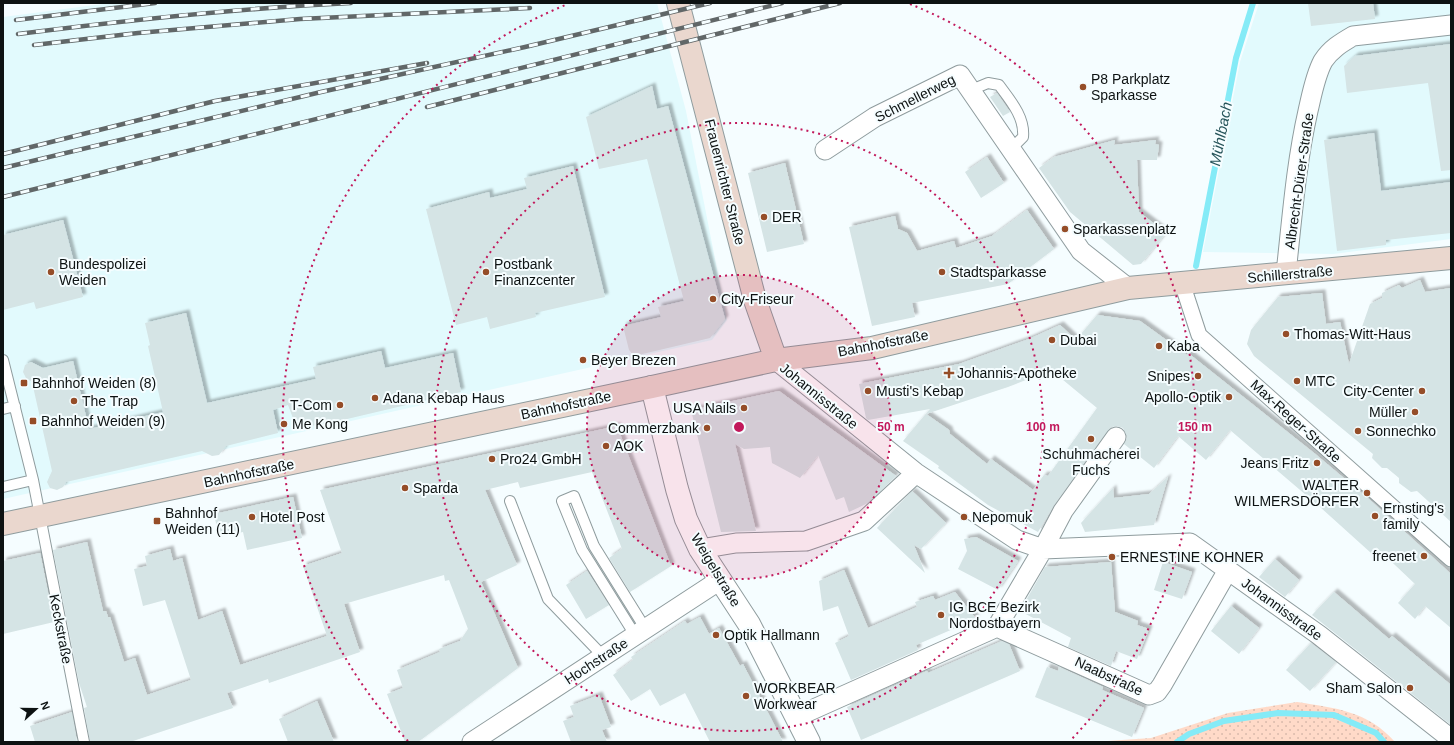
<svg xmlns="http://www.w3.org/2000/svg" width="1454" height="745" font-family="Helvetica,sans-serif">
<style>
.built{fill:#e2fafd}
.park{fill:url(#park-dots)}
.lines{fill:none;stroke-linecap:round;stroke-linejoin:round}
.stream{stroke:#85ebf7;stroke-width:6}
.building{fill:#d5e4e5;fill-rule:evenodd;filter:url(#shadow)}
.service-casing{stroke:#8f9c9e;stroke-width:12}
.pedestrian-casing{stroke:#8f9c9e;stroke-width:17}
.minor-casing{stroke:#8f9c9e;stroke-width:21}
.tertiary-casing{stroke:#8f9c9e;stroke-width:24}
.secondary-casing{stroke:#8f9c9e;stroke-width:24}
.service{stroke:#fff;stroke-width:10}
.pedestrian{stroke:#fff;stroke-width:15}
.minor{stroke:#fff;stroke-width:19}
.tertiary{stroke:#fff;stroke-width:22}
.secondary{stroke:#ead7ce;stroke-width:22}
.rail-casing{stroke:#616768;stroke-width:4.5}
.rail{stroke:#f5fdff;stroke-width:3;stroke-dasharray:9;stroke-linecap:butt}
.ring{fill:none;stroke:#c2185b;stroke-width:2;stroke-dasharray:2 4}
.poi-dot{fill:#954d28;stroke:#f5fdff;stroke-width:1.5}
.labels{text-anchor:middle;stroke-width:4;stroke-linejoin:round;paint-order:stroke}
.poi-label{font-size:14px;fill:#0d1212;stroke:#f5fdff;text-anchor:start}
.street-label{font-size:14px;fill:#0d1212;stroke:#f5fdff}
.water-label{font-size:15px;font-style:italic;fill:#26545a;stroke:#f5fdff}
.centre{fill:#c2185b;stroke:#f5fdff;stroke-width:2}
.ring-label{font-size:12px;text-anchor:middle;font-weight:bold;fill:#c2185b;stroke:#f5fdff;stroke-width:4;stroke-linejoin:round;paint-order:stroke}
</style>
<defs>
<pattern id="park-dots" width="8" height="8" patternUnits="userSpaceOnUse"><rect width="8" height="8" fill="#ffdac8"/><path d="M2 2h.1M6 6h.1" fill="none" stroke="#d9baab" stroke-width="1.8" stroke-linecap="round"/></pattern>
<filter id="shadow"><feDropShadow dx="3.5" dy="-3.5" stdDeviation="1" flood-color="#0004"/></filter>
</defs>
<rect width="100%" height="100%" fill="#f5fdff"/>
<path class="built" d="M110 3H657L686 111 727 320 712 340 3 499V17Z
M1259 3H1451V239L1333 254 1203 252 1240 62Z"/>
<path class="park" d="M1297 702C1335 708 1368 711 1395 742H1093L1151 738 1228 713Z"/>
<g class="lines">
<path class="stream" d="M1196 266 1236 58 1253 3
M1177 742 1189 734 1224 721 1278 713 1334 715 1376 733 1384 742"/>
</g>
<path class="building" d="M1308 3H1373L1375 19 1311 26Z
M1451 44V170L1441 171 1428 83 1347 93 1344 66 1355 56Z
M652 86 657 109 668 106 725 319 710 338 634 356 629 350 623 326 661 317 658 307 684 301 647 159 599 169 586 117Z
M997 93 1010 112 1003 116 990 97Z
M1374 133 1381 191 1451 182V233L1386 240V245L1337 251 1324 140Z
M1115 140 1114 145 1156 140 1155 144 1159 145 1157 160H1137L1139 212 1166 233 1141 264 1133 265 1070 212 1039 168 1054 157Z
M987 157 1004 183 981 198 965 172Z
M785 163 804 244 767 252 748 173Z
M573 166 605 297 535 313 536 317 490 329 487 317 456 325 426 209 489 192 490 198 527 189 524 178Z
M1027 210 1054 249 1008 284 912 303 915 317 872 326 849 227 895 216 898 229 907 233 917 251 954 241 956 248 992 236Z
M63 220 83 297 36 309 34 302 3 310V235Z
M1420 280 1425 292 1451 288V522L1417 491 1411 492 1399 483V478L1387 468H1382L1372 458 1373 454 1254 356 1247 344 1251 330 1278 297 1322 293 1326 324 1340 322 1349 364 1370 304 1382 298V293L1399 285 1402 288Z
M186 313 207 403 316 379 313 367 381 351 385 368 453 353 461 392 326 424V423L297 429 288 405 273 410 278 433 226 446 219 455 212 456 202 451 66 482 63 487 57 490 50 488 47 482 52 471 32 382 26 378 23 372 25 365 31 362 43 368 73 361 89 429 163 412 148 346 150 345 145 323Z
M1097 315 1140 321 1187 355 1188 353 1314 453 1371 501 1451 574V628L1425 606 1415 619 1398 603 1415 584 1376 547 1371 553 1320 507 1230 430 1206 460 1178 436 1154 468 1124 444 1127 438 1123 428 1117 426 1111 427 1054 505 1038 532 988 505 938 468 939 466 903 441 930 409 868 420 866 418 859 384 959 364 1029 339 1060 325 1076 340ZM1051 370 1097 408 1048 476 1044 475 1033 490 991 459 987 464 950 434 949 430 926 414 1008 387Z
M779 391 896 476 868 503 849 512 844 497 836 500 818 455 800 478 772 463 770 447 744 449 735 444 756 531 721 532 691 410Z
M617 426 671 566 630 592 609 558 622 549 592 472 520 488 518 482 485 490 517 565 481 582 518 668 418 742H405L387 694 403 688 397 670 440 652 439 649 460 641 468 629 449 580 445 581 444 575 344 604 360 652 269 683 268 679 227 693 233 708 130 742H90L84 708 87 707 79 683 53 550 87 542 103 611H106L108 617H110L124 662 135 658 147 695 191 680 165 600 143 606 134 569 147 566 145 556 170 549 173 561 182 558 198 620 222 611 240 665 327 636 303 566 342 553 320 490Z
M1168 477 1154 525 1085 532 1081 523 1113 488 1114 498 1149 494Z
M912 491 946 523 921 549 914 545 925 573 877 528Z
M293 497 302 538 247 550 243 532 219 537 214 514Z
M976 537 1018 561 998 590 958 569 967 551 964 539Z
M40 553 54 622 3 634V561Z
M1275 559 1299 580 1285 597 1259 577Z
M1111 562 1115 612 1138 621 1137 625 1149 629 1137 659 1116 651 1111 666 1068 647 1071 638 1022 612 1026 605 1024 604 1045 567Z
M1163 562 1192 572 1182 599 1154 590Z
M844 570 868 628 917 607 915 602 933 596 935 600 955 592 976 619 916 645 918 650 851 680 835 643 849 636 838 606 823 611 819 581Z
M587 571 609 605 586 619 566 585Z
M1334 592 1389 639 1392 636 1451 685V725L1312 615Z
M1231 606 1259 628 1239 654 1211 631Z
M700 617 709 634 719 628 740 666 743 664 783 742H710L685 693 660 706 650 689 631 701 613 675 633 660 631 657 685 621 687 624Z
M1002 641 1009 644 1020 671 861 740 847 707 927 671 928 673Z
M1311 643 1336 662 1310 691 1286 670Z
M1047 667 1058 671 1059 667 1103 687 1102 690 1144 708 1132 737 1035 697Z
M599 695 611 727 602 730 607 742H571L563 721 574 717 570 706Z
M317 701 334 742H288L279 719Z
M72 712 77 742H35L30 726Z"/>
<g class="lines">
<defs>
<path id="service" d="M971 90 988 83 999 85C1010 100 1025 117 1023 137L1011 149
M3 360 33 480 84 742
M3 409 15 406
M3 487 33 480
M510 501 548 599 603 656
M635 635 582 550 562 501 574 496 594 546 645 628"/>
<path id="pedestrian" d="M1182 283 1199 335 1451 559"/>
<path id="minor" d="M825 150 875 117 960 75 1081 251 1128 288
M1286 273C1292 219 1296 164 1308 111 1312 94 1315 76 1323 61 1331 49 1341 43 1353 36L1451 25
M776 360 916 473 1017 540 1043 549 1190 543 1319 635 1451 739
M700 549 736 543 806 541 864 521 916 473
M997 627 1043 549 1063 511 1116 437
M796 717 997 627 1149 695 1157 692 1162 685 1228 570
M472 742 720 580"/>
<path id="tertiary" d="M652 387 677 489 686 519 700 549 749 624 809 742"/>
<path id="secondary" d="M678 3 755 300 776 360
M3 524 652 387 776 360 872 348 1128 288 1451 258"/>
</defs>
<use href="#service" class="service-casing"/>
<use href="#pedestrian" class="pedestrian-casing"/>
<use href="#minor" class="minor-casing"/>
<use href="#tertiary" class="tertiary-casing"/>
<use href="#secondary" class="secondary-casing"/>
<use href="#service" class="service"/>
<use href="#pedestrian" class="pedestrian"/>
<use href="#minor" class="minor"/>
<use href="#tertiary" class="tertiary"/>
<use href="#secondary" class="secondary"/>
<defs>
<path id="rail" d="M16 20 155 3
M18 34C129 20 239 8 351 3
M34 45 138 33 300 19 530 8
M427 107 840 3
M3 154 215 101 427 63
M3 168 321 92 525 47 710 3
M3 197 782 3"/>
</defs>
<use href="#rail" class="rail-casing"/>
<use href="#rail" class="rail"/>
</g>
<circle cx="739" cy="427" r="152" fill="#c2185b" fill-opacity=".12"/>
<g class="ring">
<circle cx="739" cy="427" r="152"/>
<circle cx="739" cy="427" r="304"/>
<path d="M408 741A456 456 0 0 1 568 4M910 4A456 456 0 0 1 1070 741"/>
</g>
<g class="poi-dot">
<circle cx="1083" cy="87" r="4"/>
<circle cx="764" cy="217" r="4"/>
<circle cx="1065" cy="229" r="4"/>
<circle cx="51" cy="272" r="4"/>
<circle cx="486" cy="272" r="4"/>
<circle cx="942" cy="272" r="4"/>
<circle cx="713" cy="299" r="4"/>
<circle cx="1286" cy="334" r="4"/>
<circle cx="1052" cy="340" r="4"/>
<circle cx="1159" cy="346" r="4"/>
<circle cx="583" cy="360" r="4"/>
<path d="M947 367h4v4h4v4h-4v4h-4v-4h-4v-4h4z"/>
<circle cx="1198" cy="376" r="4"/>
<circle cx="1297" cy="381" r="4"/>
<rect x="20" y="379" width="8" height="8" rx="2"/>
<circle cx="868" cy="391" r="4"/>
<circle cx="1422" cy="391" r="4"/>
<circle cx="1229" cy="397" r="4"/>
<circle cx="375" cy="398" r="4"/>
<circle cx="74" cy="401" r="4"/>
<circle cx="340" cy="405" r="4"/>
<circle cx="744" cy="408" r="4"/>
<circle cx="1415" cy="412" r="4"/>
<rect x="29" y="417" width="8" height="8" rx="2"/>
<circle cx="284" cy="424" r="4"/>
<circle cx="707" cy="428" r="4"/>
<circle cx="1358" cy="431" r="4"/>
<circle cx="1091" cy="439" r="4"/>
<circle cx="606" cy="446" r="4"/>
<circle cx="492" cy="459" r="4"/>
<circle cx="1317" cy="463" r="4"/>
<circle cx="405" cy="488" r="4"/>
<circle cx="1367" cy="493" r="4"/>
<circle cx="1375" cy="516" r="4"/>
<circle cx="252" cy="517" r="4"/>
<circle cx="964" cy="517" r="4"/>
<rect x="153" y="517" width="8" height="8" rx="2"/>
<circle cx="1424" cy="556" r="4"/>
<circle cx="1112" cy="557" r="4"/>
<circle cx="941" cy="615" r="4"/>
<circle cx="716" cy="635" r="4"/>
<circle cx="1410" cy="688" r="4"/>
<circle cx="746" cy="696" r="4"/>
</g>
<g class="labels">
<g class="poi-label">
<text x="1091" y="84">P8 Parkplatz<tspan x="1091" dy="16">Sparkasse</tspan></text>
<text x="772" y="222">DER</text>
<text x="1073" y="234">Sparkassenplatz</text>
<text x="59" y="269">Bundespolizei<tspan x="59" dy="16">Weiden</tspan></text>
<text x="494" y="269">Postbank<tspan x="494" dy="16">Finanzcenter</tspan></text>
<text x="950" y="277">Stadtsparkasse</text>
<text x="721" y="304">City-Friseur</text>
<text x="1294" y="339">Thomas-Witt-Haus</text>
<text x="1060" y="345">Dubai</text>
<text x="1167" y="351">Kaba</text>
<text x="591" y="365">Beyer Brezen</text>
<text x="957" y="378">Johannis-Apotheke</text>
<text x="1190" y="381" text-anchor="end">Snipes</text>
<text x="1305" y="386">MTC</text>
<text x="32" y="388">Bahnhof Weiden (8)</text>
<text x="876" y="396">Musti's Kebap</text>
<text x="1414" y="396" text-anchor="end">City-Center</text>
<text x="1221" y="402" text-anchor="end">Apollo-Optik</text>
<text x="383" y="403">Adana Kebap Haus</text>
<text x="82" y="406">The Trap</text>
<text x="332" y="410" text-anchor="end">T-Com</text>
<text x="736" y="413" text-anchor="end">USA Nails</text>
<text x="1407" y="417" text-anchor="end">Müller</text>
<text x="41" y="426">Bahnhof Weiden (9)</text>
<text x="292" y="429">Me Kong</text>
<text x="699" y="433" text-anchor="end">Commerzbank</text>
<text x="1366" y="436">Sonnechko</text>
<text x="614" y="451">AOK</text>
<text x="1091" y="459" text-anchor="middle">Schuhmacherei<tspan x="1091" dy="16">Fuchs</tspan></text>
<text x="500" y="464">Pro24 GmbH</text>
<text x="1309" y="468" text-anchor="end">Jeans Fritz</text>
<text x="1359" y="490" text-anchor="end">WALTER<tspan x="1359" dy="16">WILMERSDÖRFER</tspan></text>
<text x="413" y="493">Sparda</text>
<text x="1383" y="513">Ernsting's<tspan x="1383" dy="16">family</tspan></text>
<text x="165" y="518">Bahnhof<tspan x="165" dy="16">Weiden (11)</tspan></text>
<text x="260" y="522">Hotel Post</text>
<text x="972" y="522">Nepomuk</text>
<text x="1416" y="561" text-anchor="end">freenet</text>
<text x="1120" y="562">ERNESTINE KOHNER</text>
<text x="949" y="612">IG BCE Bezirk<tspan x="949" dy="16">Nordostbayern</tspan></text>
<text x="724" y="640">Optik Hallmann</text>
<text x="754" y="693">WORKBEAR<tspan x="754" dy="16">Workwear</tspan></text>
<text x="1402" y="693" text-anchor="end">Sham Salon</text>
</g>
<g class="street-label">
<text transform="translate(915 98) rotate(-27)" y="5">Schmellerweg</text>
<text transform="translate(1299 181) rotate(-82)" y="5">Albrecht-Dürer-Straße</text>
<text transform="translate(725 182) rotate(76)" y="5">Frauenrichter Straße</text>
<text transform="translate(1290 274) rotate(-5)" y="5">Schillerstraße</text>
<text transform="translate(883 343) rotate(-11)" y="5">Bahnhofstraße</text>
<text transform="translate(819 396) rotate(39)" y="5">Johannisstraße</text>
<text transform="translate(566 405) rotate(-12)" y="5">Bahnhofstraße</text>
<text transform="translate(1296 421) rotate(42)" y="5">Max-Reger-Straße</text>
<text transform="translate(249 473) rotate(-12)" y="5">Bahnhofstraße</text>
<text transform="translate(716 570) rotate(59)" y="5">Weigelstraße</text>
<text transform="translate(1282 609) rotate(36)" y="5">Johannisstraße</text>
<text transform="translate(61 629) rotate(79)" y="5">Keckstraße</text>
<text transform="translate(596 661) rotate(-33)" y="5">Hochstraße</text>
<text transform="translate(1109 676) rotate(25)" y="5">Naabstraße</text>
</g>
<g class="water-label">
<text transform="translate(1221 134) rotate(-79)" y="5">Mühlbach</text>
</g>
</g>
<circle cx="739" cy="427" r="6" class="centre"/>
<g class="ring-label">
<text x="891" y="431">50 m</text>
<text x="1043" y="431">100 m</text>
<text x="1195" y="431">150 m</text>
</g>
<rect width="1454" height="745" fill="none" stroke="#0d1212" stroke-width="8"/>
<g transform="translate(36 709) rotate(69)" stroke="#f5fdff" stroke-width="3" paint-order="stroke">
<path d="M0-3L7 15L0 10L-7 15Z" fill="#0d1212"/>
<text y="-6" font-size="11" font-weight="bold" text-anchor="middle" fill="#0d1212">N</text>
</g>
</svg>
